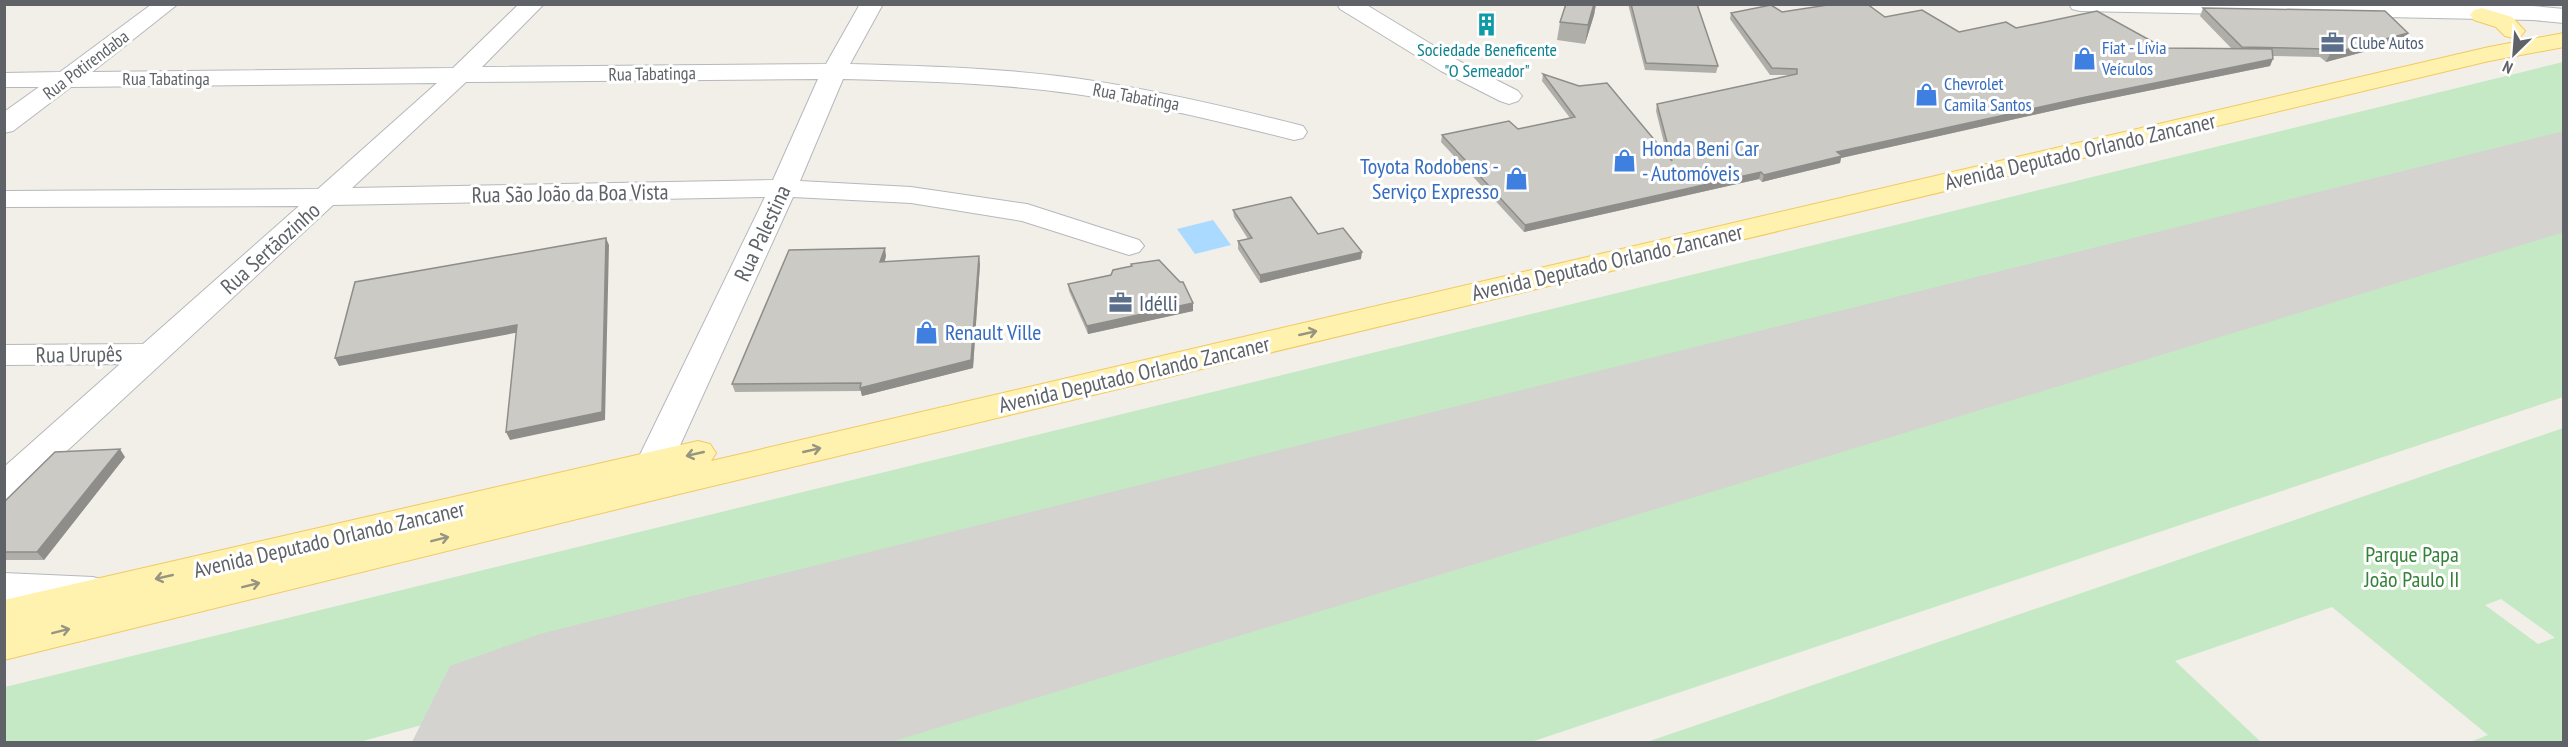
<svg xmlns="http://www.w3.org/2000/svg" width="2568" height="747" font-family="'PT Sans Narrow',sans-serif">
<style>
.green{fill:#c5e8c5;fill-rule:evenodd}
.water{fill:#aadaff}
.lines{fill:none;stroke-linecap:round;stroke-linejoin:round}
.runway{fill:#d4d3d0;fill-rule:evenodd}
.minor-casing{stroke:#b5b8bc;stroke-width:2}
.major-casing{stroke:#f2c960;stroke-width:2}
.minor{fill:#fff;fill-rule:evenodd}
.major{fill:#fff2af;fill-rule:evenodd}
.wall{fill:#afaea9}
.shaded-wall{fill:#8f8d8a}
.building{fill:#cccac5;stroke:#8f8d8a;stroke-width:1.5}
.oneway{stroke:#979581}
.labels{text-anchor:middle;stroke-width:6;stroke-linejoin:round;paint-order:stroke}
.far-service-label{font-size:18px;fill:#4e5e75;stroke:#fff;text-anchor:start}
.far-shop-label{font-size:18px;fill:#366cbe;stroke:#fff;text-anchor:start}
.far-culture-label{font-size:18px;fill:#0d838f;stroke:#fff}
.far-street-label{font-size:18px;fill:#5f6368;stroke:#fff}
.shop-label{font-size:22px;fill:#366cbe;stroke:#fff;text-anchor:start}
.street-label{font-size:22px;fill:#5f6368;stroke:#fff}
.service-label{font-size:22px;fill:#4e5e75;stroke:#fff;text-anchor:start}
.park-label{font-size:22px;fill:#348238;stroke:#fff}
</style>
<rect width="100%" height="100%" fill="#f1efe8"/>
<path class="green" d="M2563 62V147L359 742H5V687Z
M2563 213V397L1531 742H708Z
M2563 428V742H2470L2488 735 2332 607 2175 661 2261 742H1647ZM2501 599 2554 637V638L2538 644 2485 605Z"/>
<path class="water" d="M1213 220 1231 245 1195 254 1177 229Z"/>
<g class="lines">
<path class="runway" d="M2564 131V232L891 742H412L450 666 540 634Z"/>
<defs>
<path id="minor" d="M152 4H178L92 72 453 68 519 4H544L482 67 826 64 860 4H883L850 64C925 66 1000 68 1074 78 1152 89 1228 107 1303 126L1307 132 1303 138 1294 140C1222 122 1149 104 1075 94 998 83 921 81 843 79L800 181 911 187 1027 204 1139 240 1144 246 1139 252 1129 255 1022 221 911 203 793 197 672 463 670 487 665 496 652 500 639 496 634 487 636 463 765 197 333 205 17 497 4 501V467L120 364 4 365V345L143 344 299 206 4 207V191L318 189 437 83 71 87 13 131 4 133V112L39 87H4V73L60 72ZM818 79 773 180 352 188 466 82Z
M1337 4H1365L1459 61 1518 91 1522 96 1518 101 1509 104 1500 101 1441 71 1340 9Z
M2069 4 2533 6 2564 9V23L2533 20 2080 11 2072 9Z
M4 573 93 577 107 581 113 592 107 603 93 607 4 603Z"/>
<path id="major" d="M2482 8 2512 17 2525 31 2521 36 2513 38 2505 36 2496 27 2474 20 2470 15 2474 10Z
M2564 33V47L2489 61 679 494 4 660V600L698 441 710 444 716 453 711 461 2489 47Z"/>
</defs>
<use href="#minor" class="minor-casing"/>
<use href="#major" class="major-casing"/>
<use href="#minor" class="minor"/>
<use href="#major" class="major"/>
</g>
<path class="wall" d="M1566 4H1596L1594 15 1585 44 1557 40 1560 22Z
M1628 4H1697L1718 66 1716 73 1645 70Z
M2203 8 2408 33 2404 41 2326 62 2320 57 2273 56 2270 66 2078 105 1841 158 1840 163 1762 182 1759 179 1524 232 1441 142 1442 135 1518 129 1570 118 1542 81 1543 74 1667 155 1656 111 1657 104 1791 75H1770L1730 19 1731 13 1782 12 1885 17 1959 32 2016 28 2164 48 2232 49 2200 16Z
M1233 210 1318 234 1361 259 1260 283 1238 249V241L1248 239 1234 217Z
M886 256 885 261 980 264 973 368 862 396 861 391 735 392 732 384Z
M1131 264 1193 303V311L1088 334 1069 291 1068 284 1111 275 1131 267Z
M125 457 44 560H4V502Z"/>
<path class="shaded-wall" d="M1594 4H1596L1594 15 1585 44 1588 25Z
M2408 33 2404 41 2326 62 2330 54Z
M2273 59 2270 66 2078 105 1841 158 1840 163 1762 182 1764 175 1837 152 2081 98Z
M1761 172 1759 179 1524 232 1525 225Z
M606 238 609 245 605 420 510 440 506 432Z
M885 248 886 256 882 269 880 262Z
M1362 252 1361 259 1260 283V275Z
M979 256 980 264 973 368 862 396 860 388Z
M1193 303V311L1088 334 1087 326Z
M517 325 520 332 339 366 335 358Z
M120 449 125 457 44 560 37 552Z"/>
<path class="building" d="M1566 4H1594L1588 25 1560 22Z
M1631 4H1697L1718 66 1646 63Z
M1834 4H1867L1885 17 1922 10 1959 32 2006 22 2016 28 2097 11 2164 48 2272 49 2273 59 2081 98 1837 152 1842 156 1764 175 1761 172 1525 225 1442 135 1509 121 1518 129 1575 117 1543 74 1579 86 1607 83 1672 161 1657 104 1797 74V69L1772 68 1731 13 1771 5 1782 12Z
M2203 8 2385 11 2408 33 2330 54 2325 49 2242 47Z
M1291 197 1318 234 1343 228 1362 252 1260 275 1238 241 1252 238 1233 210Z
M606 238 602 412 506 432 517 325 335 358 355 282Z
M885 248 880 262 979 256 971 360 860 388 861 383 732 384 789 250Z
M1159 260 1180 282H1183L1193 303 1087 326 1068 284 1111 275 1113 270 1132 266 1131 264Z
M120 449 37 552H4V502L55 452Z"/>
<defs><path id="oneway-shaft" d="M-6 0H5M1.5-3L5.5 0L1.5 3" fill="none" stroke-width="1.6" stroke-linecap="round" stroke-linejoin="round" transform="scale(1.5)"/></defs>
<g class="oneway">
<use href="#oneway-shaft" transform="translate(1308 333) rotate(-13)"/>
<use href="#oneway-shaft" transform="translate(812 450) rotate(-13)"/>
<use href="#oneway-shaft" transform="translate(695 454) rotate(167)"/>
<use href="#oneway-shaft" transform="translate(440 539) rotate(-14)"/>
<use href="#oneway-shaft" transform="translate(164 577) rotate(167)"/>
<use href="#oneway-shaft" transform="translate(251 585) rotate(-14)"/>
<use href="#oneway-shaft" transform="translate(61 631) rotate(-14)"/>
</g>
<defs>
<symbol id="building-bare" viewBox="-9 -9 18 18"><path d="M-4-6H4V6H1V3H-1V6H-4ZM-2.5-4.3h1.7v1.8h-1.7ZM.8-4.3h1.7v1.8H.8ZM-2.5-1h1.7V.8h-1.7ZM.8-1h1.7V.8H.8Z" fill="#0f9aa8" stroke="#fff" stroke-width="2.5" paint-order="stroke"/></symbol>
<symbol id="office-bare" viewBox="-9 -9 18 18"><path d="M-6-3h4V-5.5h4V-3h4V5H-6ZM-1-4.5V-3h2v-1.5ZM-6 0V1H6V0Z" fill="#5c6f8a" stroke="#fff" stroke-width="2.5" paint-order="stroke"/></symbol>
<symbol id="shop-bare" viewBox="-9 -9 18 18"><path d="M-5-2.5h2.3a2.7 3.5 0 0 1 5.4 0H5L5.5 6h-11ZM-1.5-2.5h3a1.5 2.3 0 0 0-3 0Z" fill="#3f7fe0" stroke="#fff" stroke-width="2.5" paint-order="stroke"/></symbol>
</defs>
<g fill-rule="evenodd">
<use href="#building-bare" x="1470" y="8" width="33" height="33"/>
<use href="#office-bare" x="2316" y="26" width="33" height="33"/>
<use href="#shop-bare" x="2068" y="42" width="33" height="33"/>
<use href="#shop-bare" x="1910" y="78" width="33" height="33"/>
<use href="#shop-bare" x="1608" y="144" width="33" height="33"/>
<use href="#shop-bare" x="1500" y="162" width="33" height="33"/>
<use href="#office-bare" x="1104" y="286" width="33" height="33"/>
<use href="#shop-bare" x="910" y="316" width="33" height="33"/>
</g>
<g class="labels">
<g class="far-service-label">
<text x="2350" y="49">Clube Autos</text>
</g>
<g class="far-shop-label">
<text x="2102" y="54">Fiat - Lívia<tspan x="2102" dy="21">Veículos</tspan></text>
<text x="1944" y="90">Chevrolet<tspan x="1944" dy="21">Camila Santos</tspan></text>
</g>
<g class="far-culture-label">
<text x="1487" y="56">Sociedade Beneficente<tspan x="1487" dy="21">"O Semeador"</tspan></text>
</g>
<g class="far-street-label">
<text transform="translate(86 65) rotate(-37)" y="6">Rua Potirendaba</text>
<text transform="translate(652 74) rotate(-1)" y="6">Rua Tabatinga</text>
<text x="166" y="85">Rua Tabatinga</text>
<text transform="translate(1136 97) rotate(10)" y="6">Rua Tabatinga</text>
</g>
<g class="shop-label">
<text x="1642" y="156">Honda Beni Car<tspan x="1642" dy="25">- Automóveis</tspan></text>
<text x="1499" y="174" text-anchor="end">Toyota Rodobens -<tspan x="1499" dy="25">Serviço Expresso</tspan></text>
<text x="945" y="340">Renault Ville</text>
</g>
<g class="street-label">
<text transform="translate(2080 151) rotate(-13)" y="8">Avenida Deputado Orlando Zancaner</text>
<text transform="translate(570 193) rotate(-1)" y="8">Rua São João da Boa Vista</text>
<text transform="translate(762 233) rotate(-65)" y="8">Rua Palestina</text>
<text transform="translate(270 248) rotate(-42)" y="8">Rua Sertãozinho</text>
<text transform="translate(1607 262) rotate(-13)" y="8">Avenida Deputado Orlando Zancaner</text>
<text transform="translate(79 354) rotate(-1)" y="8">Rua Urupês</text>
<text transform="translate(1134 374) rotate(-13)" y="8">Avenida Deputado Orlando Zancaner</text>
<text transform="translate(329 539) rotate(-13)" y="8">Avenida Deputado Orlando Zancaner</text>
</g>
<g class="service-label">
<text x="1139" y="311">Idélli</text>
</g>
<g class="park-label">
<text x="2412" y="562">Parque Papa<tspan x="2412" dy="25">João Paulo II</tspan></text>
</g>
</g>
<rect width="2568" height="747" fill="none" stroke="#5f6368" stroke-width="12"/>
<g transform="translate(2514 54) rotate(205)" stroke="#ffffff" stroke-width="4.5" paint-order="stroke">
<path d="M0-4.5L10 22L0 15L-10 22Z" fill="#5f6368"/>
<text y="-9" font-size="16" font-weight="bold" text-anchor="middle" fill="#5f6368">N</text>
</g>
</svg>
